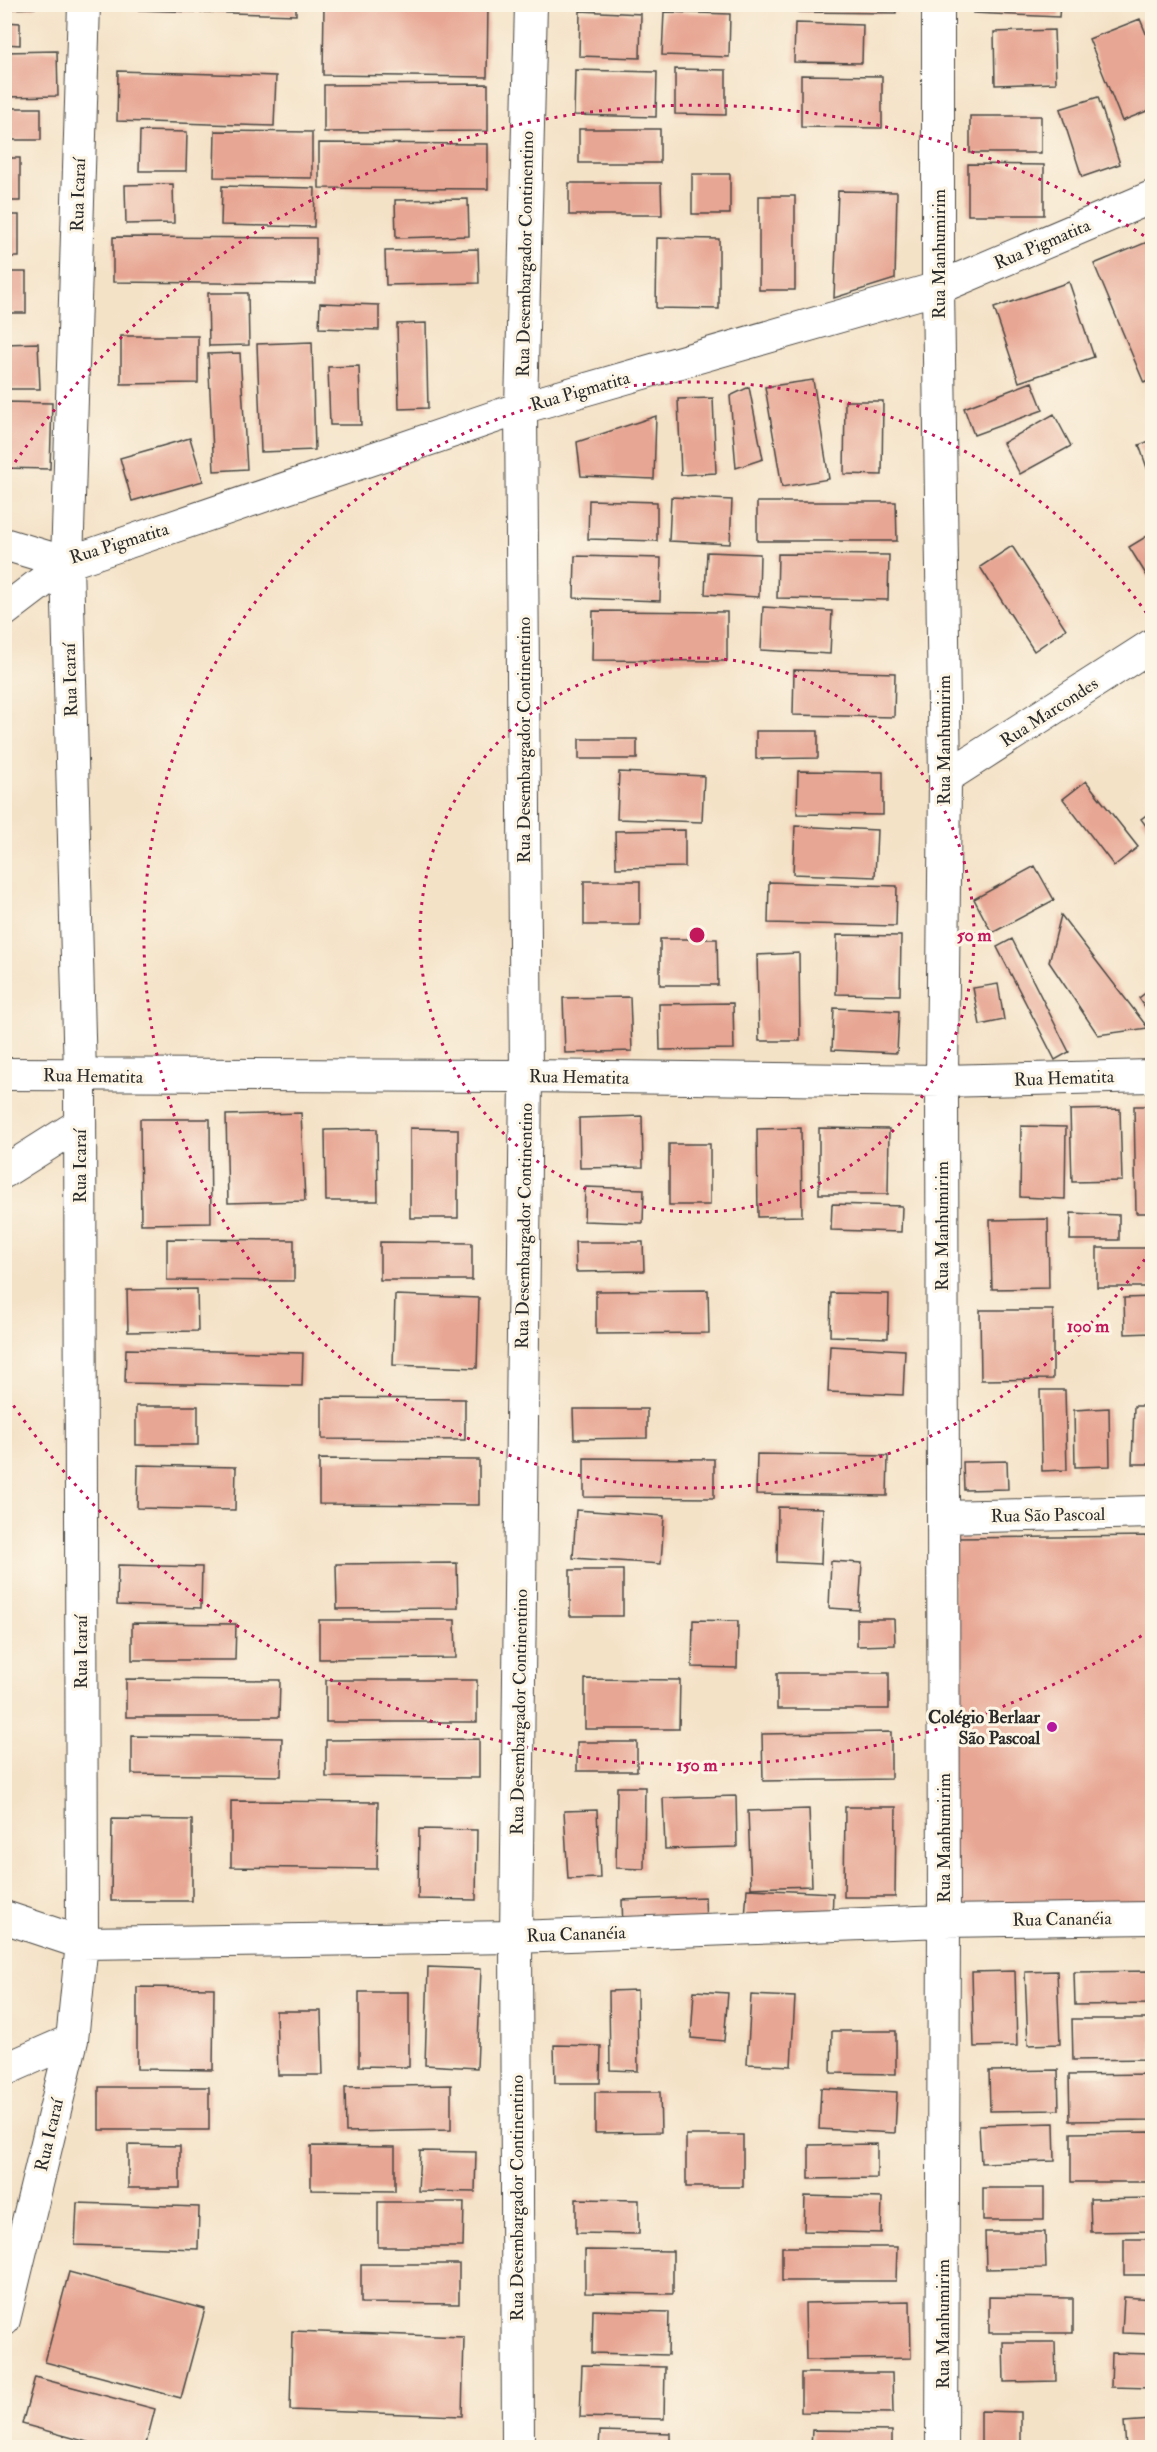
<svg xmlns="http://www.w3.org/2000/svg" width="1157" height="2452" font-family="'IM FELL Double Pica',serif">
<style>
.building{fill:#e7a693}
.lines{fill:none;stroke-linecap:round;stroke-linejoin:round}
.street-casing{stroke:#494642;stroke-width:34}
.street{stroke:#fff;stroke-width:32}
.ring{fill:none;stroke:#c2185b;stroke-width:3;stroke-dasharray:3 6}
.poi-dot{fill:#b5179e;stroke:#fcf5e5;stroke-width:2}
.labels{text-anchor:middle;stroke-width:6;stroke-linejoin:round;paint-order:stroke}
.street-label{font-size:18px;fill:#2b2b2b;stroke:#fcf5e5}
.poi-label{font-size:18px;font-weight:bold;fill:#2b2b2b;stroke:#fcf5e5;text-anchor:end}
.centre{fill:#c2185b;stroke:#fcf5e5;stroke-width:3}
.ring-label{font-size:18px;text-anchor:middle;font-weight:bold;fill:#c2185b;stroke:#fcf5e5;stroke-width:6;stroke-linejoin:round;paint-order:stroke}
</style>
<rect width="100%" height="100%" fill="#fcf5e5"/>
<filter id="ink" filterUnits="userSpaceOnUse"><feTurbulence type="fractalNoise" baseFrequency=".0167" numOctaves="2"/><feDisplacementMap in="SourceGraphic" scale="12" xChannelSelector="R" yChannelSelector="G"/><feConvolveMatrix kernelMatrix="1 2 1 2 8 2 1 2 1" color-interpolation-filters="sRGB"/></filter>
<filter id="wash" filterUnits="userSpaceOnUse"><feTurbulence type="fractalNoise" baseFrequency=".008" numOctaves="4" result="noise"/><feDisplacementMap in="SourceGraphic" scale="24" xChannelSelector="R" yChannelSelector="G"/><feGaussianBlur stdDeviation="1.35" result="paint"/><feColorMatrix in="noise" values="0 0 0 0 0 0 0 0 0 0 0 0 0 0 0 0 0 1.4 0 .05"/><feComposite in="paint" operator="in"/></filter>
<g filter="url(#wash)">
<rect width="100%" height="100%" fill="#f4e2c7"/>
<g id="blocks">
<path class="building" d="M4 4H35V8L4 9Z
M138 4H296V15L138 10Z
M324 4H488L487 77 323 75Z
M799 4H896V13L799 12Z
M974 4H1060L1059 17 973 13Z
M580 11 641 14 640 58 579 56Z
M664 12 730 14 729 57 662 55Z
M1140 19 1152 48V109L1122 121 1089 39Z
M5 22 20 23V45L5 44Z
M795 23 863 25 862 63 794 62Z
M1054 30 1056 83 995 85 994 32Z
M57 51 58 96 4 97V52Z
M675 69 726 70V115L675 114Z
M575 70 657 72 656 117 574 115Z
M118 71 276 76 274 126 117 121Z
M801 75 882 76V128L801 127Z
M488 84V131L324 132V85Z
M1098 97 1120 164 1082 177 1060 109Z
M4 108H41V140H4Z
M970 116H1041V153H970Z
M579 129H660V163H579Z
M140 131 187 132 186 171H139Z
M215 131 312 132V178L214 177Z
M319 143 488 144V189L319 188Z
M4 158H20V201H4Z
M968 164 1044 165V215H968Z
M692 174H730V214H692Z
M569 183H661L662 215H569Z
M173 184 174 223 126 224 125 185Z
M222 186 315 188 314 227 221 225Z
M838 191 897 192 895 279 834 298Z
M759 196H795V290H759Z
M468 199 469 236 396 238 395 200Z
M5 215H19V257H5Z
M113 237 316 238V284L113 282Z
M657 238 719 239V309L656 308Z
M1152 240V379L1144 383 1094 264Z
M478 249 479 283 386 285 385 251Z
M4 272H26V313H4Z
M1069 282 1094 357 1019 382 994 308Z
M208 293H248L249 345 209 346Z
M320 303 379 305V330L319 328Z
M426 323 428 408 399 409 397 324Z
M121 336H198V383L121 384Z
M312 342 315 450 261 452 257 344Z
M38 343 40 389H4V344Z
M240 353 247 469 214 471 208 354Z
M359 366 361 425H330L328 367Z
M813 380 829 479 782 487 765 387Z
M1032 382 1043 410 974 435 964 408Z
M749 387 763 459 736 468 730 396Z
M713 398 716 473 681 475 678 399Z
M845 401H883L882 475 844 474Z
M4 402 52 403 50 469 4 468Z
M1054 414 1071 446 1020 474 1003 443Z
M656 416 654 479 581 476 577 442Z
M190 438 203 481 132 501 120 458Z
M1152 440V482L1139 445Z
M671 497 732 500 730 544 669 541Z
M589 500 657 502V541L588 539Z
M757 502H896L897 541H757Z
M1152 533V584L1129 547Z
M1012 546 1066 629 1034 651 980 567Z
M707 552 760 554 759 597 705 594Z
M778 554 889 555 888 600 777 598Z
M575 556 661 558 660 601 574 598Z
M763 607 832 611 830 654 761 650Z
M593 611 727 612V661L592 660Z
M794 670 895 673 894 717 793 715Z
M756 731H818V758L756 759Z
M579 739H637V759H579Z
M798 771 883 772V815L797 814Z
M619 772 704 776 702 822 617 819Z
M1086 781 1138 847 1114 866 1063 799Z
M1152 811V834L1141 819Z
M795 826 877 830 875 877 793 874Z
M685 830V867L616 868 615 831Z
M1035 866 1054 900 992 933 974 899Z
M584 881H640V925H584Z
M769 882 897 886 896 926 768 923Z
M1061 915 1148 1028 1098 1035 1049 962Z
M837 935 901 936 900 995 836 994Z
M660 939H717L718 985H660Z
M1012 939 1069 1052 1055 1060 997 947Z
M799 953 800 1041H759L757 955Z
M998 984 1004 1020 980 1025 973 988Z
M1152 988V1017L1139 998Z
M630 997 632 1051 565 1053 563 998Z
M733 1003 734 1049 660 1050 659 1004Z
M834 1008 899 1011 897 1053 832 1050Z
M1134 1106H1152V1213H1136Z
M1120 1109 1122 1181 1072 1182 1070 1110Z
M301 1113 305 1201 228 1203 226 1115Z
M642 1116 643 1167 580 1168 579 1118Z
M140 1119H210L211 1223 141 1224Z
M1021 1126 1066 1127 1065 1199 1020 1197Z
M410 1128 458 1129V1218H410Z
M801 1128 802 1216 758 1217 757 1129Z
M819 1128 889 1129 888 1194H819Z
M377 1129 378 1201H326L325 1130Z
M669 1144H710V1205H669Z
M585 1187 644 1189 643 1223 584 1221Z
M832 1204 902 1206 901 1232 831 1230Z
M1071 1213 1119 1215V1240H1070Z
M1048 1219 1049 1288 992 1289 990 1220Z
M167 1239 294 1240V1281L167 1280Z
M380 1242 472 1243V1280H380Z
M575 1242H643L644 1271 576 1272Z
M1097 1248H1152V1287H1097Z
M197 1289 198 1331 128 1332 127 1290Z
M708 1290 709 1333 596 1334V1291Z
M831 1293 889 1294 888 1338 830 1336Z
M395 1295 479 1298 477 1368 393 1365Z
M1152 1297V1333L1125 1334 1124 1298Z
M980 1310H1053V1379L981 1380Z
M830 1346 905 1350 903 1395 828 1392Z
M126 1349 303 1353 302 1386 125 1383Z
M1040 1390H1065L1067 1470 1042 1471Z
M322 1398 465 1399V1440L322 1439Z
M136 1406H198V1445H136Z
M1134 1406H1152V1464H1132Z
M1109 1408 1110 1466 1075 1467 1074 1410Z
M573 1409H647V1438L574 1439Z
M757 1454 888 1456 887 1496 756 1494Z
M584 1458 714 1459V1498L584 1497Z
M319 1459 479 1460V1505L319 1504Z
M1007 1461 1008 1489 964 1490 963 1462Z
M138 1465 236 1467 235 1510 137 1508Z
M778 1507 823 1508 821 1564 777 1562Z
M576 1510 664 1516 661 1564 573 1558Z
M1152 1536V1915L950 1918 954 1538Z
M831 1561 862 1563 859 1610 829 1608Z
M457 1563 458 1608 337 1609 336 1564Z
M118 1565 202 1567 201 1608 117 1605Z
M570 1570H623V1616H570Z
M857 1619H894L895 1645 857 1646Z
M319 1620H455L456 1658 319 1659Z
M693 1620 738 1621 737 1668 692 1667Z
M132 1623 236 1624 235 1660H132Z
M777 1673H889V1709H777Z
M126 1679 280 1680 279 1717H126Z
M585 1679 680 1680 679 1729H585Z
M326 1680H477V1722H326Z
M891 1732V1779L763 1781 762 1734Z
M132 1736 282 1738 281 1776 132 1774Z
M479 1739V1778L326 1777V1740Z
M577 1742H637V1771H577Z
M617 1787H645L644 1869 616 1868Z
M736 1796 737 1847 665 1849 663 1798Z
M231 1801 378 1802 377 1869 231 1867Z
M845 1807H896L895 1897H844Z
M809 1809 812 1886 751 1888 748 1811Z
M597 1810 600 1878 568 1879 564 1811Z
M112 1819 192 1820V1901H111Z
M419 1829 477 1830 476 1900 418 1899Z
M747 1889 833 1893 832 1923 745 1919Z
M705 1897 706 1927 623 1929 622 1900Z
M428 1967 481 1969 477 2068 425 2065Z
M1015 1971 1017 2046 974 2047 972 1972Z
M1057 1971 1060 2044 1028 2045 1025 1972Z
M1152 1971V2004L1075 2005 1074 1972Z
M137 1987 214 1988 213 2070 137 2069Z
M637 1990 638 2071 610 2070 609 1991Z
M694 1991 728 1993 724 2041 691 2038Z
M359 1992H409V2067L359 2066Z
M751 1995 795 1997 791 2066 747 2064Z
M276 2011H321L323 2075H278Z
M1072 2019H1152V2059L1073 2060Z
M832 2031H896V2074L831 2073Z
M554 2045 601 2046 600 2083H555Z
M1058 2070 1059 2110 990 2111 989 2071Z
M1152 2074V2120L1070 2121 1069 2075Z
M451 2085V2130L346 2132 345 2087Z
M99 2087H209V2130H99Z
M821 2088 897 2092 895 2133 819 2129Z
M595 2092H660L661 2132 595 2133Z
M1054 2123 1055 2161 981 2163 979 2125Z
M1152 2132V2182H1071V2133Z
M686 2135H743V2187H686Z
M877 2144V2178L809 2179V2145Z
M128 2145 180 2146V2188H128Z
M311 2146 395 2147V2191L311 2190Z
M420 2151 476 2152 475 2192 418 2191Z
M983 2188H1044V2220H983Z
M805 2196 882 2198 881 2233 804 2231Z
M1152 2198V2231L1091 2232 1090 2199Z
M576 2199 639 2200V2234L576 2233Z
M378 2202H464L463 2247H378Z
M77 2203 199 2207 198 2249 75 2245Z
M985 2232H1045L1046 2268 986 2269Z
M1124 2239H1152V2275H1124Z
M782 2247H897L896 2281H782Z
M585 2250 673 2251V2294L585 2293Z
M361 2264H459V2304L361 2303Z
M69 2272 205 2309 181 2398 45 2362Z
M989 2297 1073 2298V2333H989Z
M1124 2297 1152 2299V2334L1122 2333Z
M910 2301 911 2358 806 2360 805 2303Z
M593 2310 669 2312 668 2355 592 2353Z
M292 2331 464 2337 462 2416 290 2410Z
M1003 2342H1055L1056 2381 1004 2382Z
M1112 2353 1152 2354V2388L1111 2387Z
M582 2365 665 2367 664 2419 580 2417Z
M801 2373H892L893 2413 801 2412Z
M35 2377 155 2409 145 2448H109L22 2424Z
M981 2411 1021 2412V2448H981Z
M1152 2420V2448H1126L1124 2422Z
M812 2430 892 2431V2448H811Z
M600 2431 670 2433V2448H599Z"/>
</g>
</g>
<g filter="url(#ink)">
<use href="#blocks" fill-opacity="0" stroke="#494642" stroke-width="1.5"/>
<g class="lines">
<defs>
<path id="street" d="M938 4V288L945 778 942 1081 944 1921 942 2448
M4 544 67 563 521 408 938 288 1152 197
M4 611 67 563
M945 778 1152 645
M4 1074 526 1076 942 1081 1152 1076
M4 1172 80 1124
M943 1517 1152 1512
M4 1917 82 1943 516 1937 944 1921 1152 1918
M4 2070 72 2040
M4 2320 72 2040 82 1943 80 1076 67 563 84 4
M518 2448 516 1937 526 1076 521 408 531 4"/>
</defs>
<use href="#street" class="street-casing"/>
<use href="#street" class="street"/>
</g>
</g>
<g class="ring">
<circle cx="697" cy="935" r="277"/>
<path d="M1150 1252A553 553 0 1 1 1150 618"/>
<path d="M1149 1631A830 830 0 0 1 5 1393M5 477A830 830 0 0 1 1149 239"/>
</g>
<circle class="poi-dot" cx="1052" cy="1727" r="6"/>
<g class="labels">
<g class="street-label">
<text transform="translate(78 195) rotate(-88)" y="6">Rua Icaraí</text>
<text transform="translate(1042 244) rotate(-23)" y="6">Rua Pigmatita</text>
<text transform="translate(525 254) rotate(-89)" y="6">Rua Desembargador Continentino</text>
<text transform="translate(939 254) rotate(-90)" y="6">Rua Manhumirim</text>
<text transform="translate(580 391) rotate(-16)" y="6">Rua Pigmatita</text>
<text transform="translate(119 543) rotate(-17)" y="6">Rua Pigmatita</text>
<text transform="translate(70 680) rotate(-92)" y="6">Rua Icaraí</text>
<text transform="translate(1049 712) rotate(-33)" y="6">Rua Marcondes</text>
<text transform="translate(524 740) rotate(-90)" y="6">Rua Desembargador Continentino</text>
<text transform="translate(944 740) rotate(-90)" y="6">Rua Manhumirim</text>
<text transform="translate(93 1076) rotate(1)" y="6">Rua Hematita</text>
<text transform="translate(579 1077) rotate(1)" y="6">Rua Hematita</text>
<text transform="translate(1064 1078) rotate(-2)" y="6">Rua Hematita</text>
<text transform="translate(80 1166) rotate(-90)" y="6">Rua Icaraí</text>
<text transform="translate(524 1226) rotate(-89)" y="6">Rua Desembargador Continentino</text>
<text transform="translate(942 1226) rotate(-90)" y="6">Rua Manhumirim</text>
<text transform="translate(1048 1515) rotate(-1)" y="6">Rua São Pascoal</text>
<text transform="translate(81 1652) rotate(-90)" y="6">Rua Icaraí</text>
<text transform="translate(519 1712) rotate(-89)" y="6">Rua Desembargador Continentino</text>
<text transform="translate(944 1838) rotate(-90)" y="6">Rua Manhumirim</text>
<text transform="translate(1062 1919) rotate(-1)" y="6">Rua Cananéia</text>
<text transform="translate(576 1934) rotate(-2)" y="6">Rua Cananéia</text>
<text transform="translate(49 2135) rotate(-77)" y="6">Rua Icaraí</text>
<text transform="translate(517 2198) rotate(-90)" y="6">Rua Desembargador Continentino</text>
<text transform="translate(943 2324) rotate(-90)" y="6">Rua Manhumirim</text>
</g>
<g class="poi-label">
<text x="1040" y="1723">Colégio Berlaar<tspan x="1040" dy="21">São Pascoal</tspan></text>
</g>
</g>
<circle cx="697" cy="935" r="9" class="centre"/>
<g class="ring-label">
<text x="974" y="941">50 m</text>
<text x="1088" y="1332">100 m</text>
<text x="697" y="1771">150 m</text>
</g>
<rect width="1157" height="2452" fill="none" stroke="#fcf5e5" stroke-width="24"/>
</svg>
